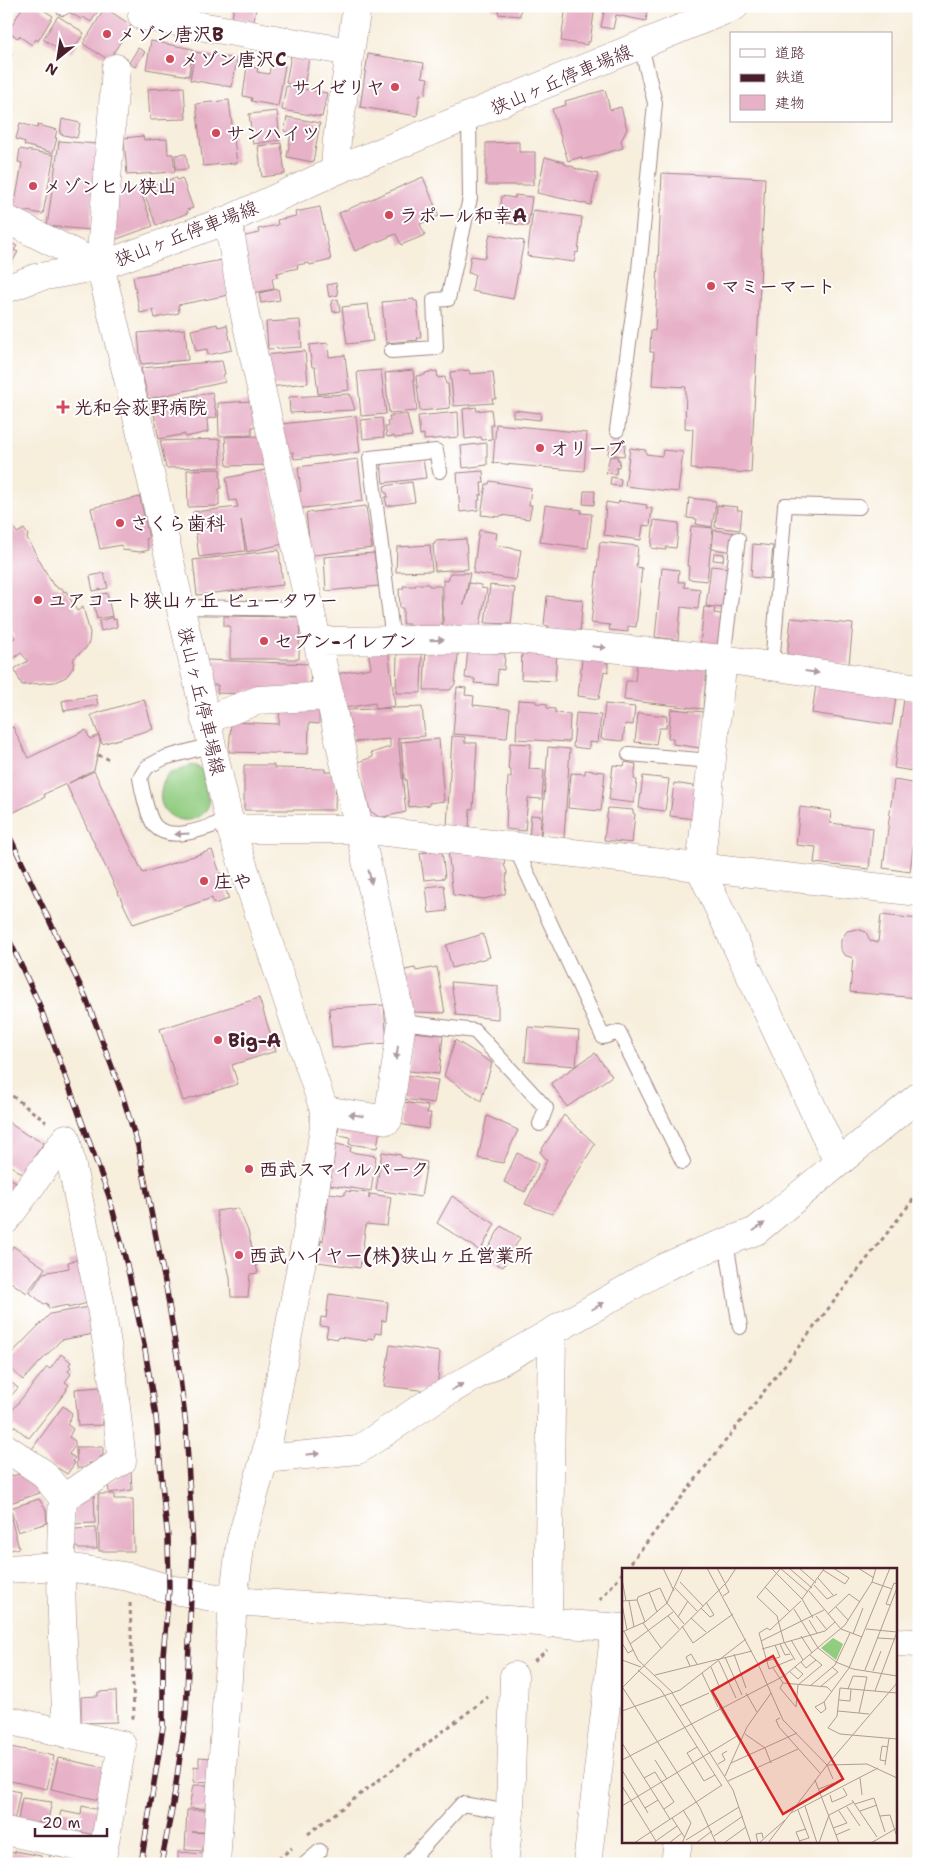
<svg xmlns="http://www.w3.org/2000/svg" width="925" height="1870" font-family="'Shantell Sans','Klee One',sans-serif">
<style>
.green{fill:#91cd81;stroke:#6e7656}
.building{fill:#e7b1c8}
.lines{fill:none;stroke-linecap:round;stroke-linejoin:round}
.lane-casing{stroke:#a08684;stroke-width:16}
.street-casing{stroke:#a08684;stroke-width:29}
.secondary-casing{stroke:#a08684;stroke-width:29}
.path{stroke:#a08684;stroke-width:3;stroke-dasharray:4 4;stroke-linecap:butt}
.lane{stroke:#fff;stroke-width:14}
.street{stroke:#fff;stroke-width:28}
.secondary{stroke:#fff;stroke-width:28}
.rail-casing{stroke:#4a1f2b;stroke-width:5.5}
.rail{stroke:#fff;stroke-width:4;stroke-dasharray:11;stroke-linecap:butt}
.oneway{fill:#ae9aa0}
.poi-dot{fill:#d1495b;stroke:#fff;stroke-width:2}
.labels{text-anchor:middle;stroke-width:4;stroke-linejoin:round;paint-order:stroke}
.poi-label{font-size:19px;font-weight:bold;fill:#4a1f2b;stroke:#fff;text-anchor:start}
.street-label{font-size:19px;fill:#4a1f2b;stroke:#fff}
.inset-road{fill:none;stroke:#b29b95;stroke-width:1}
.view{fill:#d62828;fill-opacity:0.15;stroke:#d62828;stroke-width:2.5}
.inset-edge{fill:none;stroke:#4a1f2b;stroke-width:2.5}
</style>
<rect width="100%" height="100%" fill="#fff"/>
<filter id="ink" filterUnits="userSpaceOnUse"><feTurbulence type="fractalNoise" baseFrequency=".02" numOctaves="2"/><feDisplacementMap in="SourceGraphic" scale="10" xChannelSelector="R" yChannelSelector="G"/><feConvolveMatrix kernelMatrix="1 2 1 2 8 2 1 2 1" color-interpolation-filters="sRGB"/></filter>
<filter id="wash" filterUnits="userSpaceOnUse"><feTurbulence type="fractalNoise" baseFrequency=".0096" numOctaves="4" result="noise"/><feDisplacementMap in="SourceGraphic" scale="20" xChannelSelector="R" yChannelSelector="G"/><feGaussianBlur stdDeviation="1.12" result="paint"/><feColorMatrix in="noise" values="0 0 0 0 0 0 0 0 0 0 0 0 0 0 0 0 0 1.4 0 .05"/><feComposite in="paint" operator="in"/></filter>
<g filter="url(#wash)">
<rect width="100%" height="100%" fill="#f7eedc"/>
<path class="green" d="M191 765 196 766 202 770 209 804C198 833 152 820 162 788 163 783 165 777 169 774 175 770 184 768 191 765Z"/>
<g id="blocks">
<path class="building" d="M23 6H37L53 16 38 41 36 39 32 45 19 36 18 38 8 32Z
M75 6H101L91 22 83 17 81 19 70 13Z
M234 6H256L254 22 232 18Z
M492 6 521 7 520 16 498 14 499 9H492Z
M566 6H595L590 42H587V45L561 41Z
M605 6H648L646 21 616 15 613 29 601 27Z
M105 8 131 25 109 60 83 44Z
M58 16 84 33 71 53 63 48 61 51 43 39Z
M151 41 193 49 189 76 146 69Z
M138 48 145 52 135 67 129 63Z
M6 52 12 53 7 79H6Z
M195 52 237 59 232 87 190 80Z
M368 54 424 63 422 77 428 78 425 95 420 94 417 116 360 107Z
M291 55 309 58 304 87 286 83Z
M271 64 285 66 278 106 251 101 252 98 243 96 247 66 258 68 257 72 269 74Z
M286 86 327 93 322 117 282 110Z
M184 87 186 119 150 120 148 89Z
M605 90 610 110 621 107 627 129 621 141 623 148 582 160 581 157 568 161 552 109 566 105 565 101Z
M229 100 237 163 203 166 196 104Z
M277 111 280 140 253 144 249 114Z
M287 117 320 123 313 162 287 157 291 133 284 131Z
M62 119 80 123 77 138 60 134Z
M20 123 37 128 38 125 57 130 55 138H57L53 153 24 145 25 142 16 139Z
M143 136 144 140 167 139 168 154H173L175 172 127 175 124 138Z
M59 141 97 144 90 230 47 226Z
M519 142V152H535V178H533V185H486V143Z
M281 143 285 174 262 177 258 146Z
M20 149 54 155 43 214 14 209 22 163 18 162Z
M186 154 188 169 176 170 175 155Z
M545 157 564 162V164L574 167V168L598 174 591 205 537 193Z
M662 173 765 178 751 473 691 469 693 429 685 428 686 387 652 385 654 352H650L651 330 655 331Z
M176 177 177 180 182 178 193 208 187 210 188 213 156 225 143 190Z
M423 177 439 216 420 224 425 235 401 245 396 234 355 251 339 213Z
M139 187 153 226 117 239 113 226 117 195Z
M515 195 532 197 528 226 501 222 502 213H500L502 196 515 198Z
M320 207 331 260 310 265 309 263 297 265 298 268 277 273 278 277 272 278 274 289 253 293 241 237 259 233 258 229 278 225 277 220 296 216 295 212Z
M533 210 582 217 578 253 576 252 574 262 527 256Z
M490 234 524 241 513 299 472 291 475 274 468 273 471 256 485 258Z
M6 240 17 246 14 250 18 252 11 264 8 262 6 264Z
M222 260 229 295 178 305 179 313 155 318 153 310 140 313 133 277Z
M336 283 338 295 329 297 327 285Z
M278 289 280 300 261 303 259 293Z
M338 299 340 311 333 312 331 301Z
M414 299V301H417L421 338H417L418 340 386 343 382 302Z
M368 304 373 341 347 344 342 307Z
M300 320 302 347 268 349 266 322Z
M217 324 218 327 227 325 232 350 208 355 207 349 196 351 191 330Z
M185 329 188 360 141 364 138 333Z
M328 343 329 357 345 355 349 390 318 394 315 367H312L309 345Z
M305 351 308 383 268 387 264 355Z
M222 361 225 374 223 375 225 382 148 399 141 368Z
M381 370 386 414 361 416 357 372Z
M413 370 417 411 389 413 385 373Z
M469 370 470 374 493 372 496 399H492L493 403 454 406 450 372Z
M437 371 438 378 445 377 446 384H448L450 408 420 411 416 376 425 375V373Z
M212 392 217 417 207 419 208 432 185 437V434L159 439 152 404Z
M350 394 355 410 290 413 289 397Z
M253 401 254 406 255 427H252V435L219 436 218 403Z
M476 407 477 411 491 409 493 425H491L492 439 482 440 481 437 465 439 463 409Z
M513 410 541 413 540 420 513 417Z
M458 412 459 437 424 440V434L420 435 418 416Z
M407 414 412 436 395 438 394 436 387 437 385 427H388L387 421H390L389 416Z
M356 416 360 452 294 459 293 452 284 453 281 424Z
M382 418 384 437 363 439 361 420Z
M496 424 587 433 584 471 493 463Z
M261 436 269 465 227 466 225 437Z
M220 439 221 467 166 468 160 441Z
M610 442 625 444 624 456 608 454Z
M487 443V465L463 468 461 446Z
M630 448 646 450V454L662 456 663 450 683 452 678 492 625 486Z
M610 456 618 457 617 460H620L619 467H617L616 474 606 473Z
M358 459 363 501 296 509 294 492 301 491 298 467Z
M423 459 426 478 383 483 381 463Z
M220 469 221 488 219 489V506L188 507 187 470Z
M265 470 267 478H270L283 544 247 552 241 520 245 551 199 557 193 512 238 507 236 500 230 501 226 478Z
M483 471 484 483H481L482 495H479L480 500H478V510L460 512 457 473Z
M611 477 621 479 620 486 610 485Z
M490 481 531 488 529 505H532L529 519 501 515 500 517 481 515 486 484H489Z
M412 482 415 502 387 506 385 497H388L387 493H385L384 486Z
M584 491H595L594 505 583 504Z
M140 497 149 538 146 539 149 550 140 552 122 550 121 545 100 549 91 508Z
M689 498 716 501 712 527 696 524 697 519 687 518Z
M619 501 647 505 646 508H652L650 526 643 525 641 540 604 535 606 502 618 504Z
M545 505 582 510 581 513 592 514 588 548 540 542Z
M717 505 738 507 737 510H742L740 530 715 527Z
M366 506 372 548 306 556 304 539 309 538 306 513Z
M654 520 679 523 676 548 666 547V550L651 548Z
M10 521 17 533 24 529 28 535 27 538 53 585 56 586 58 589 62 588 64 592 66 591 77 611 83 607 90 633 89 642 86 648 74 658 73 668 66 677 55 682 22 685 14 669 28 661 21 653 13 659 6 650V643L15 638 6 618V522Z
M691 526 713 528 707 581 688 579 689 566H687Z
M479 530 497 533 495 545 521 550 516 580 473 573Z
M714 530 736 533 734 552 712 549Z
M466 539 468 569 435 571 433 544H435V541Z
M600 542 638 546 636 567 642 568 636 627 628 626V632L609 630 610 625 591 623Z
M753 544 773 546 770 579 751 577Z
M430 545 432 571 396 572 397 547Z
M279 550 283 585 197 595 193 560Z
M374 553 379 586 326 591 324 557Z
M714 553 724 554 723 561 713 560Z
M711 566 730 568 725 608 706 606Z
M662 568 679 570 678 582H685L684 587 700 589 698 609 681 607 678 640 655 637Z
M104 573 108 588 93 591 90 576Z
M450 573H470L464 605 469 583 481 585V588L487 589 479 631 443 628V580L448 581Z
M416 584H428L429 586H441L442 629H409V624H403V608H400L399 589H403V586H416Z
M490 585 515 588 511 624 485 623Z
M107 593 112 616 97 619 92 596Z
M547 596 583 600 580 632 548 628 549 626 544 625Z
M704 607 715 608 714 613 726 615 722 649 700 646Z
M224 616 300 617 299 659H230V626H224Z
M113 617V620L116 619 117 627 101 631 99 621Z
M791 618 853 624 849 664 787 658Z
M426 646 459 647 455 684 450 690H424Z
M388 648 395 706 376 709 375 703 345 708 336 674 371 668 368 651Z
M468 650 505 654 504 670 498 669 497 685 474 683 475 679 465 678Z
M583 650 606 653 605 662 608 663V672L604 671 599 699 578 696Z
M522 651 557 653 555 681 521 679Z
M397 654H422L421 693H396Z
M206 660 311 664 310 694 245 690V694L217 693 218 685H211Z
M637 661 707 668 703 709 624 700 626 681H635Z
M816 685 896 697 892 725 812 713Z
M457 687 466 688 465 695 474 696 473 705 510 709 507 738 453 734Z
M96 695 98 705 64 711 62 701Z
M144 699 153 729 102 744 91 715Z
M904 699 919 701V772L894 768Z
M518 700 536 701V703L547 704V708L555 709V713L570 714 569 742 516 739Z
M280 702 319 703V724L309 723 308 754 229 752 231 722 279 724Z
M605 704 635 707 633 725 625 724 623 741 601 739Z
M422 707 425 736 398 738 406 812 383 817H379L370 811 358 762 373 757 371 753 390 747V739L354 742 347 710Z
M671 709 704 712 700 748 673 744V738H668Z
M576 713 601 715 598 743 589 742V749L573 747Z
M638 713 667 716 666 728H659L656 744 635 742Z
M13 727 28 758 86 730 90 739 99 735 100 743 94 770 69 783 94 771 143 873 212 850 229 899 214 904 212 898 133 924 66 784 44 794 45 797 6 816V730Z
M452 736 465 737V743H477L473 809H470L469 828 447 827Z
M439 739 444 801 429 803 430 805 409 807 406 779H404L401 742Z
M510 743 531 744 529 769 544 770 542 799 528 798 525 831 506 829 508 777H511V770L508 769Z
M548 747 570 749 564 838 541 836Z
M625 762 636 764 634 779 637 780 634 803 609 800 613 765 624 766Z
M244 765H274V768L325 769V772H336L335 810H244Z
M585 770 605 772 601 811 568 808 571 773 585 774Z
M643 776 669 779 665 811 639 808Z
M894 780 919 784V798L910 872 883 868Z
M674 783 699 787 695 819 670 816Z
M800 807 831 811 830 823 873 828 869 869 814 863 816 847 796 845Z
M608 808 633 810V813L635 814 632 843 604 840Z
M531 815 541 816 540 839H529Z
M442 850 445 878 424 880 420 853Z
M448 850 505 857 504 865 507 872 505 894 484 899 453 895Z
M444 885 447 911 429 913 426 887Z
M881 915 919 919V998L850 992 853 958 844 955 841 950V940L847 931 857 929 866 932 870 941 878 942Z
M483 934 490 957 452 968 446 945Z
M437 967 445 1013 412 1012 402 974 405 973V970L415 968 416 971Z
M451 982 498 986V1019L456 1015Z
M259 998 276 1051 232 1065 238 1084 183 1101 160 1029Z
M384 1005 387 1043 332 1048 329 1008Z
M528 1027 579 1031 576 1066 525 1062Z
M413 1032 443 1035 439 1074 409 1071Z
M455 1040 492 1063 481 1101 444 1076Z
M595 1053 612 1076 567 1107 551 1083Z
M406 1075 438 1080 434 1103 403 1099Z
M403 1102 428 1106 427 1113H431L428 1129 404 1125 400 1122Z
M564 1115 595 1144 552 1214 525 1204 547 1160 540 1152Z
M487 1116 518 1130 503 1163 478 1158Z
M8 1122 30 1137 31 1135 44 1143 34 1157 37 1159 31 1168 28 1166 23 1174 6 1163V1124Z
M339 1122 380 1128 377 1148 349 1144 350 1137 338 1135Z
M336 1144 351 1147 350 1152 376 1156 371 1191 330 1185Z
M382 1152 401 1155V1157L427 1162 421 1197 376 1190Z
M517 1153 539 1163 525 1192 504 1182Z
M6 1176 16 1182 6 1196Z
M345 1191 369 1193V1199L370 1194 391 1197 387 1226 366 1224 360 1268 318 1262 321 1240 323 1241 329 1193 345 1195Z
M452 1196 495 1224 480 1251 437 1223Z
M238 1208 248 1231 258 1273 250 1274 248 1297H231L230 1278 216 1211Z
M501 1226 520 1238 503 1267 483 1257Z
M13 1246 45 1268 27 1293 6 1279V1253L8 1254Z
M79 1259 88 1303 68 1308V1305L49 1309 47 1303 44 1304 30 1293 43 1273 69 1268 68 1262Z
M329 1294 388 1302 386 1321 382 1320 381 1334 375 1333 374 1339 368 1338 367 1341 338 1337V1339L326 1337 328 1327 320 1326 321 1317 326 1318Z
M89 1307 94 1334 61 1340 23 1380 6 1364V1359L50 1314Z
M390 1345 440 1352 437 1392 384 1386Z
M61 1354 71 1362 69 1365 71 1367 68 1371 71 1374 65 1382 69 1385 66 1389 67 1390 29 1438 14 1426 11 1429 6 1425V1418L47 1367 50 1369Z
M6 1378 18 1388 6 1401Z
M100 1387 104 1414H102L103 1425 78 1426 75 1389Z
M63 1406 72 1413 71 1417 67 1424 73 1429 69 1437 75 1441V1446L69 1454 75 1458 72 1461 75 1463 67 1474 58 1468 57 1469 32 1449Z
M76 1447H103V1456L100 1457V1461H96V1463H89L90 1466H86V1468H77Z
M131 1469 132 1490 109 1493 108 1483Z
M22 1473 37 1484 40 1493 10 1503 6 1491V1478Z
M94 1491 95 1523 74 1524V1509L84 1498Z
M98 1494H114V1499H133L134 1551H99Z
M39 1499 46 1510 47 1523 18 1532 10 1508Z
M10 1514 19 1548 6 1551V1515Z
M96 1528 97 1549H79L74 1545 73 1529Z
M116 1691 117 1722 81 1723V1697L98 1696V1692Z
M6 1746 54 1756 47 1789 6 1780Z
M199 1757 212 1758V1781L194 1782V1766L199 1767Z
M58 1758 106 1768 99 1800 51 1789Z
M193 1785H209V1809L189 1808Z
M6 1789 20 1792 14 1821 6 1820Z
M22 1798 52 1802 47 1824 38 1822 36 1830 17 1825Z
M82 1806 99 1810 94 1835 81 1832 80 1839 56 1833 61 1811 81 1815Z
M187 1810H208V1832H192L207 1833V1851L185 1850Z
M15 1851 41 1856V1859L45 1860 44 1864H7L9 1852 15 1853Z
M178 1852 206 1854V1864H178Z
M50 1855 64 1858 63 1860 73 1862 75 1864H48Z"/>
</g>
</g>
<g filter="url(#ink)">
<use href="#blocks" fill-opacity="0" stroke="#a08684" stroke-width="1"/>
<g class="lines">
<defs>
<path id="lane" d="M63 8 64 6
M391 351 436 348 434 300 448 299 470 198 469 117
M617 430 639 270 655 103 641 46
M181 607 310 609
M393 641 370 458 436 451 440 471
M723 659 738 539
M772 666 785 505 859 507
M212 745 164 758 147 767 140 778C142 790 148 818 155 826 172 844 210 826 229 820
M629 754 711 761
M515 847 603 1037 619 1032 683 1162
M402 1022 475 1031 546 1108 540 1124
M726 1242 740 1327
M305 1864 320 1851
M410 1864V1861L462 1804 510 1812"/>
<path id="street" d="M142 16 350 52
M6 219 100 266 116 68
M228 220 245 316 402 1022 388 1120 324 1110
M318 641 517 639 723 659 919 688
M723 659 700 868 838 1162
M205 720 259 700 330 696
M231 829H360L919 892
M6 1220 66 1138 100 1302 113 1380 122 1461 63 1498
M6 1448 43 1473 63 1498C58 1577 64 1655 67 1734
M264 1459 358 1450 433 1400 665 1267 697 1253 756 1231 919 1096
M6 1569 61 1566 129 1577 169 1589 233 1601 216 1864
M548 1624 552 1333
M6 1720 122 1745 101 1864
M6 1831 103 1852
M504 1864 510 1812 514 1676
M587 1864 615 1628
M675 1864 678 1841"/>
<path id="secondary" d="M335 171 337 140 357 6
M6 289 35 278 100 266
M624 1628 233 1601 241 1540 267 1449 316 1184 324 1126V1110L231 829 133 399 100 266 228 220 335 171 735 6
M896 1642 919 1643"/>
</defs>
<use href="#lane" class="lane-casing"/>
<use href="#street" class="street-casing"/>
<use href="#secondary" class="secondary-casing"/>
<path class="path" d="M98 755 108 759
M6 1091 46 1122
M626 1569 919 1192
M600 1600 624 1571
M130 1603 134 1712 132 1721
M534 1661 547 1650
M308 1834 488 1697
M272 1864 292 1848"/>
<use href="#lane" class="lane"/>
<use href="#street" class="street"/>
<use href="#secondary" class="secondary"/>
<defs>
<path id="rail" d="M6 829 86 998 121 1091 138 1146 167 1292 178 1362 186 1426 193 1549 186 1715 173 1804 161 1864
M6 933 39 1004 109 1196 127 1265 144 1344 156 1417 164 1505 168 1537 169 1589 163 1655V1727L141 1864"/>
</defs>
<use href="#rail" class="rail-casing"/>
<use href="#rail" class="rail"/>
</g>
<defs><path id="oneway-solid" d="M-6-.8H1V-3.2L6.5 0L1 3.2V.8H-6Z" transform="scale(1.25)"/></defs>
<g class="oneway">
<use href="#oneway-solid" transform="translate(437 640) rotate(-1)"/>
<use href="#oneway-solid" transform="translate(599 647) rotate(6)"/>
<use href="#oneway-solid" transform="translate(812 672) rotate(8)"/>
<use href="#oneway-solid" transform="translate(182 834) rotate(176)"/>
<use href="#oneway-solid" transform="translate(370 877) rotate(78)"/>
<use href="#oneway-solid" transform="translate(397 1053) rotate(98)"/>
<use href="#oneway-solid" transform="translate(356 1115) rotate(-171)"/>
<use href="#oneway-solid" transform="translate(759 1227) rotate(-35)"/>
<use href="#oneway-solid" transform="translate(598 1306) rotate(-30)"/>
<use href="#oneway-solid" transform="translate(457 1387) rotate(-30)"/>
<use href="#oneway-solid" transform="translate(313 1454) rotate(-6)"/>
</g>
</g>
<g class="poi-dot">
<circle cx="107" cy="34" r="5"/>
<circle cx="170" cy="59" r="5"/>
<circle cx="395" cy="87" r="5"/>
<circle cx="216" cy="133" r="5"/>
<circle cx="33" cy="186" r="5"/>
<circle cx="389" cy="215" r="5"/>
<circle cx="711" cy="286" r="5"/>
<path d="M60.5 399.5h5v5h5v5h-5v5h-5v-5h-5v-5h5z"/>
<circle cx="540" cy="448" r="5"/>
<circle cx="120" cy="523" r="5"/>
<circle cx="38" cy="600" r="5"/>
<circle cx="264" cy="641" r="5"/>
<circle cx="204" cy="881" r="5"/>
<circle cx="218" cy="1040" r="5"/>
<circle cx="249" cy="1169" r="5"/>
<circle cx="239" cy="1255" r="5"/>
</g>
<g class="labels">
<g class="poi-label">
<text x="117" y="41">メゾン唐沢B</text>
<text x="180" y="66">メゾン唐沢C</text>
<text x="385" y="94" text-anchor="end">サイゼリヤ</text>
<text x="226" y="140">サンハイツ</text>
<text x="43" y="193">メゾンヒル狭山</text>
<text x="399" y="222">ラポール和幸A</text>
<text x="721" y="293">マミーマート</text>
<text x="74" y="414">光和会荻野病院</text>
<text x="550" y="455">オリーブ</text>
<text x="130" y="530">さくら歯科</text>
<text x="48" y="607">ユアコート狭山ヶ丘 ビュータワー</text>
<text x="274" y="648">セブン-イレブン</text>
<text x="214" y="888">庄や</text>
<text x="228" y="1047">Big-A</text>
<text x="259" y="1176">西武スマイルパーク</text>
<text x="249" y="1262">西武ハイヤー(株)狭山ヶ丘営業所</text>
</g>
<g class="street-label">
<text transform="translate(561 79) rotate(-23)" y="7">狭山ヶ丘停車場線</text>
<text transform="translate(186 233) rotate(-21)" y="7">狭山ヶ丘停車場線</text>
<text transform="translate(202 701) rotate(77)" y="7">狭山ヶ丘停車場線</text>
</g>
</g>
<g transform="translate(622 1568)">
<rect width="275" height="275" fill="#f7eedc"/>
<path d="M211 70 221 76 214 92 199 80Z" fill="#91cd81"/>
<path class="inset-road" d="M41 0 52 23M85 0 137 98 161 152M95 0 103 15M149 0 180 31 191 50M158 0 186 24M159 0 135 29 155 48 162 74 173 92M167 0 190 20M177 0 194 15M236 0 252 10M201 2 223 16 227 10 211 0M196 10 211 27M0 11 4 33M58 14 81 38M250 14 270 21M192 17 205 31 215 26M143 19 168 44M53 20 75 43M187 23 219 61 240 69M27 24 35 44M101 28 107 24 103 16M180 31 202 1M15 32 16 29 38 20 45 35M0 33 15 32 23 54M7 33 12 59M45 35 62 56M0 36 5 62M268 37 264 36 272 15 275 16M214 39 226 52M79 40 88 49 92 47 84 34M172 41 196 80 214 94 231 101 275 108M206 46 227 26 238 34M46 48 57 61M194 48 205 62M56 49 66 33M69 50 84 64M187 52 195 65M21 55 39 80M60 58 71 75 111 46M244 61 275 64 253 123M2 63 16 92 51 125M0 64 23 54 45 35 61 0M231 66 241 40M179 68 190 85M255 70 273 71M169 72 181 92M139 73 202 42M0 75 6 85 11 82M8 76 51 44M158 76 163 87 168 86M140 81 203 63 213 54M112 86 124 120M103 89 120 127M171 91 147 101 137 65 145 60 148 62 179 33M0 92 19 99M97 93 114 130M145 93 158 89 153 77M179 94 184 100 194 92M68 98 64 89 69 86 75 96M151 100 161 115 158 120 174 139 176 117 200 97 188 87M16 102 39 122 100 218M243 102 275 20M167 103 176 111 181 106 173 99M251 103 259 83M80 105 96 139M33 107 130 83M161 115 205 119 210 124M188 118 213 97 228 65M198 119 216 104 210 99M0 120 105 14 114 0M1 120 78 240 94 275M218 120 215 148 206 160 218 166 275 171M218 120 275 125M226 121 231 108 245 109 237 145M88 123 97 118 89 99M50 125 111 222 129 275M124 125 135 144M217 132 228 133 229 121M202 134 204 141 199 145 193 139 202 134 227 100 268 0M58 138 87 125M97 139 119 175M0 143 58 122 124 71M216 143 247 146M158 150 154 152 157 159 198 205M123 166 143 180 149 195M0 175 48 251M75 179 65 185 82 213 93 207M0 192 162 108 223 57 250 14 254 0M33 192 45 211M264 193 258 192 260 178 266 179M109 195 175 165M96 196 103 192 100 186 105 183M205 197 275 115M205 197 211 211M206 197 245 196 275 210M263 197 267 170M0 202 26 245M103 208 125 159 149 125M22 210 33 204 52 234 42 241M238 210 240 227M193 212 217 275M106 213 176 181M0 218 34 273M197 221 212 215M208 227 210 234 222 229 225 227 221 220M230 232 255 269M233 236 252 230 263 264M0 238 115 168M183 238 195 275M225 239 238 258M23 240 36 232M176 242 187 270 177 273M238 243 255 237M169 245 256 200M258 248 268 247 275 269M50 250 63 270M211 260 225 255 217 243M214 267 228 261M92 268 121 248M64 272 117 239M178 274 174 264 184 261M12 275 100 217M31 275 55 258M47 275 60 265M60 275 69 255 61 242M74 275 90 263M102 275 124 259M136 275 134 266 140 265 141 270M137 275 163 252M146 275 205 197 161 152M197 275 207 247 232 234M249 275 275 260"/>
<path class="view" d="M151 88 221 211 161 246 90 123Z"/>
<rect width="275" height="275" class="inset-edge"/>
</g>
<rect width="925" height="1870" fill="none" stroke="#fff" stroke-width="25"/>
<rect x="730" y="32" width="162" height="90" fill="#ffffff" stroke="#b7a5aa"/>
<rect x="740" y="49" width="25" height="8" fill="#ffffff" stroke="#b7a5aa"/>
<text x="775" y="58" font-size="15" fill="#4a1f2b">道路</text>
<rect x="740" y="74" width="25" height="8" fill="#4a1f2b" stroke="#b7a5aa"/>
<text x="775" y="82" font-size="15" fill="#4a1f2b">鉄道</text>
<rect x="740" y="95" width="25" height="15" fill="#e7b1c8" stroke="#b7a5aa"/>
<text x="775" y="108" font-size="15" fill="#4a1f2b">建物</text>
<g transform="translate(58 58) rotate(210)" stroke="#ffffff" stroke-width="4" paint-order="stroke">
<path d="M0-4L9 19L0 12L-9 19Z" fill="#4a1f2b"/>
<text y="-8" font-size="14" font-weight="bold" text-anchor="middle" fill="#4a1f2b">N</text>
</g>
<path d="M35 1828v8h72v-8" fill="none" stroke="#4a1f2b" stroke-width="2.5"/>
<text x="42" y="1828" font-size="15" fill="#4a1f2b" stroke="#ffffff" stroke-width="4" paint-order="stroke">20 m</text>
</svg>
